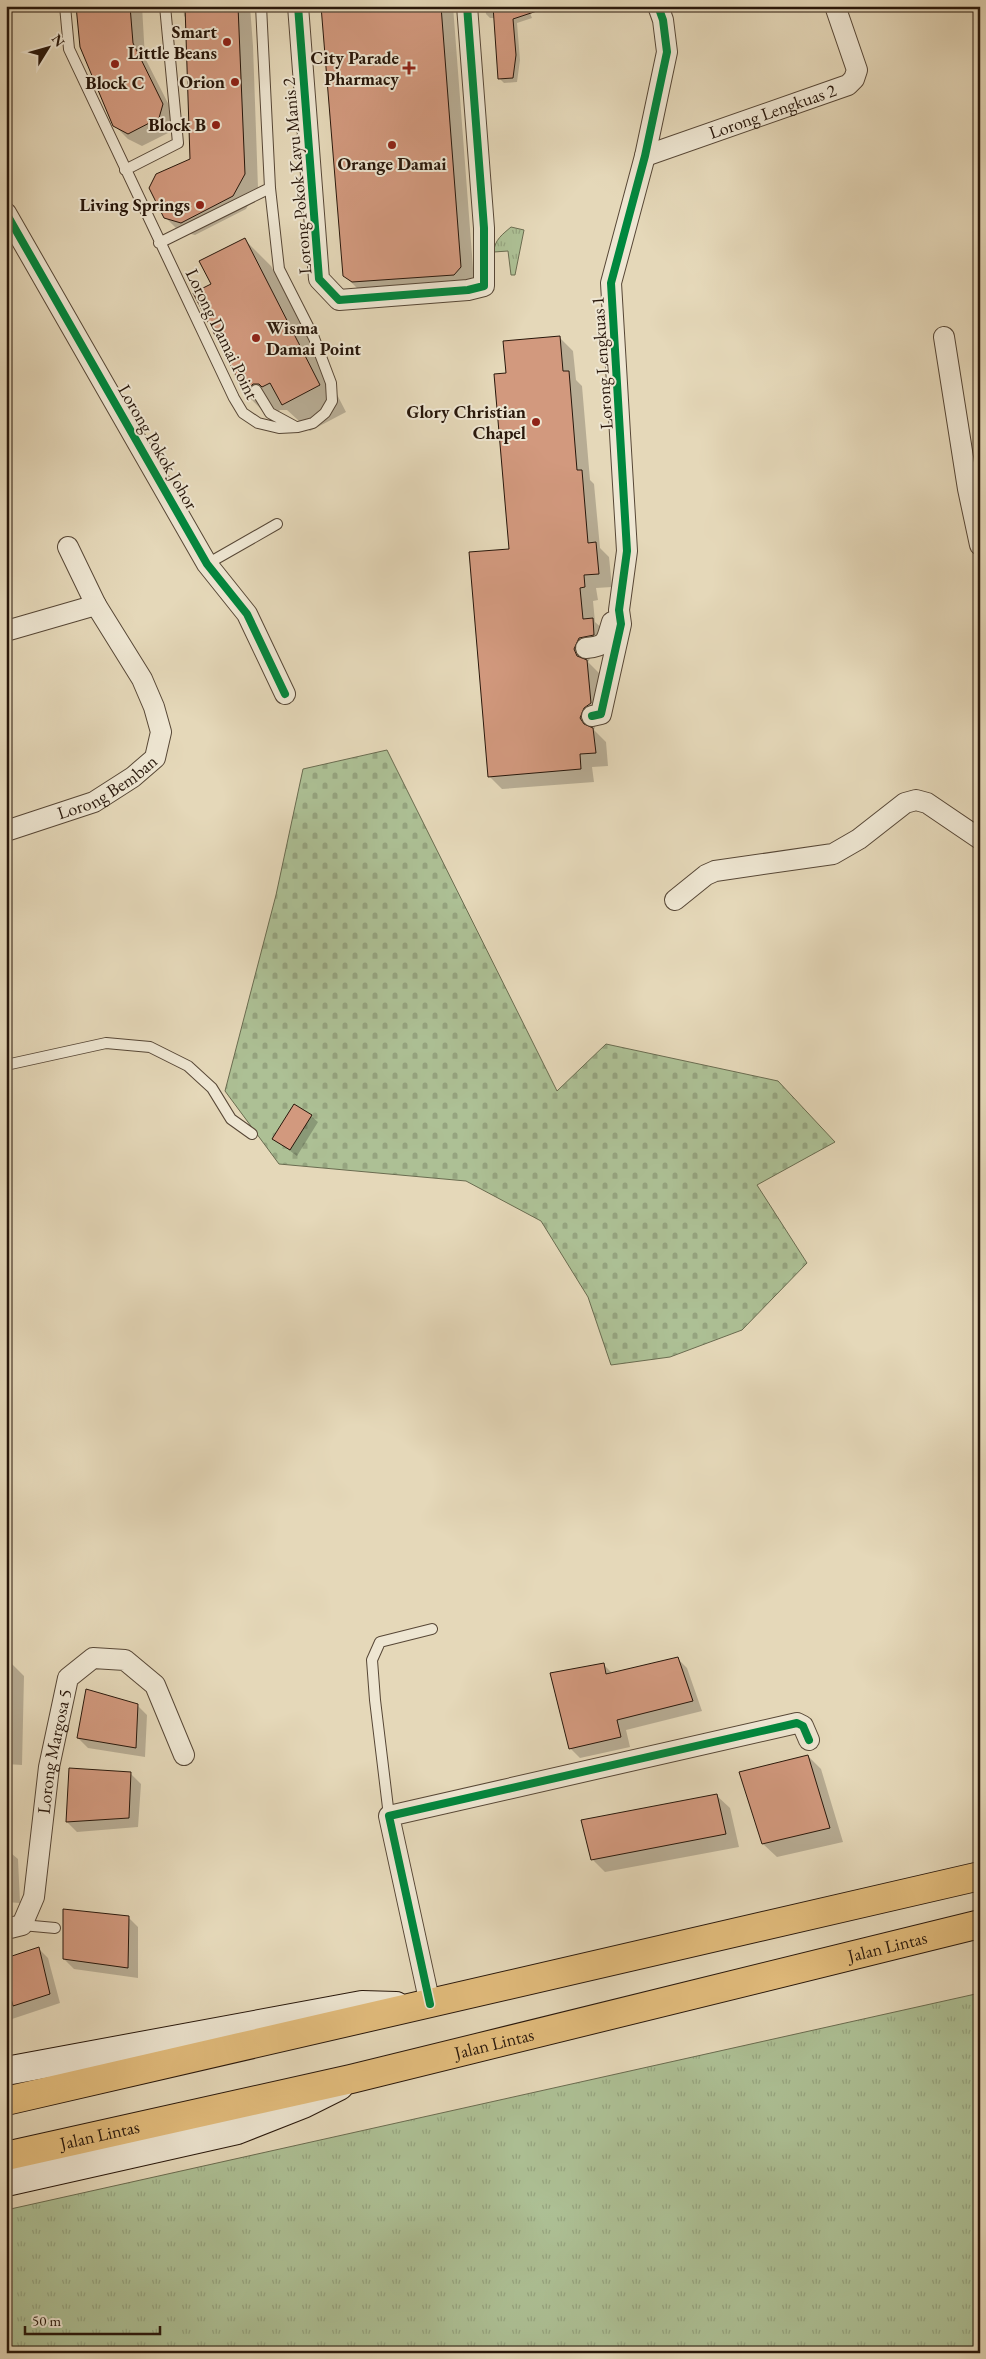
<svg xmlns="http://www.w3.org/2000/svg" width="986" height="2359" font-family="'EB Garamond',serif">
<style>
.grass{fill:url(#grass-tufts);stroke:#6a6c50}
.cemetery{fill:url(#cemetery-stones);stroke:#6a6c50}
.shadow{fill:#0003}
.building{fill:#d2997e;stroke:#28170b}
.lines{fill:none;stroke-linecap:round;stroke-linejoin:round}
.service-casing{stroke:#574736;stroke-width:12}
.minor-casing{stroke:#574736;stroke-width:22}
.secondary-casing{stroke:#28170b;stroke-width:30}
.trunk-casing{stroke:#28170b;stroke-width:30}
.service{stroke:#eee6d2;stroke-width:10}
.minor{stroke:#eee6d2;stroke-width:20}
.secondary{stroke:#eee6d2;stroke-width:28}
.trunk{stroke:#e2bc7c;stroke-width:28}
.cycleway-casing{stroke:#eee6d2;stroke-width:11}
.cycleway{stroke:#00873e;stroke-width:8}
.poi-dot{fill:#8f2418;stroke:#eee6d2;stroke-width:2}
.labels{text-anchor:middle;stroke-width:4;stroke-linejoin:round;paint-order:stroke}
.poi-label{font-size:18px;font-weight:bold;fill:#28170b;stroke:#eee6d2;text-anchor:end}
.street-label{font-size:18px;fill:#28170b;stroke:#eee6d2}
</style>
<defs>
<pattern id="grass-tufts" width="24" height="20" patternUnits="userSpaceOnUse" patternTransform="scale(1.25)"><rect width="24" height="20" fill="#adc095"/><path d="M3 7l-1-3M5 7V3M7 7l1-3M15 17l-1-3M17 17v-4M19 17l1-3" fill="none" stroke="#95a47f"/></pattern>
<pattern id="cemetery-stones" width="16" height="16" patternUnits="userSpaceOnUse" patternTransform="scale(1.25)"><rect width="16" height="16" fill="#adc095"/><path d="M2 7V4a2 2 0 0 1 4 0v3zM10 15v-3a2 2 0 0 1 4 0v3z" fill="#95a47f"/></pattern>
</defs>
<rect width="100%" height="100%" fill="#e5d8b9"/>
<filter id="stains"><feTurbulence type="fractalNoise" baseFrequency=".004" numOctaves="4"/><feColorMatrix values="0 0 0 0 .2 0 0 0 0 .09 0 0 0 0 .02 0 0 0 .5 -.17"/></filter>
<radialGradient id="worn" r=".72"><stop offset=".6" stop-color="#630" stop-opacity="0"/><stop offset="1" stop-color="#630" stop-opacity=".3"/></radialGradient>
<path class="grass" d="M511 227 524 230 515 275H511L508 251 494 252C494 240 503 234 511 227Z
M980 1993V2353H6V2210Z"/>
<path class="cemetery" d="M387 750 557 1091 606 1044 778 1081 835 1142 757 1185 807 1263 742 1330 670 1357 611 1365 588 1297 541 1221 466 1181 279 1164 225 1091 276 895 303 769Z"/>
<path class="shadow" d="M78 6H142L145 58 176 119 172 131 142 146 128 139 114 125Z
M183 6H250L253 46 258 188 246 209 195 235 179 231 165 217 191 160 187 19 184 16Z
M322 6H453L474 281 358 289 344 275Z
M485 6H527L532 18 517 23 520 60 517 82 504 83 499 78 495 18H490L486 14Z
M245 240 271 266 346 412 310 431 287 410H280L276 414V420L273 421 247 395 213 284Z
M560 338 573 351 576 380 582 386 590 480 594 484 600 548 609 557 612 587 596 588 598 600 593 601 595 622 606 632 588 662 600 674 597 721 594 730 606 742 608 766 592 767 594 782 502 789 489 776 510 550 507 374Z
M311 1116 318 1122 297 1156 274 1139Z
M677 1658 687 1668 702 1711 626 1730 630 1747 580 1758 570 1748 603 1664 613 1674Z
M6 1662 11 1663 24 1676 22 1765 6 1764Z
M137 1705 147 1715 145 1757 88 1748 78 1738Z
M808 1756 821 1769 843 1842 777 1857 763 1844Z
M131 1774 141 1784 138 1827 77 1832 67 1822Z
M716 1795 730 1808 739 1847 605 1872 592 1859Z
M6 1849 18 1859 20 1903 6 1902Z
M128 1917 138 1927V1978L74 1969 64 1959Z
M38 1948 48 1958 60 2003 6 2021V1960Z"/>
<path class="building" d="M76 6H130L133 43 163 104 159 118 128 134 113 126 80 47Z
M185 6H238L245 174 233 196 181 223 164 218 149 188 156 174 190 159Z
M321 6H441L461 267 454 275 352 282 343 276Z
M493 6H543V9L513 19 516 55 513 78 498 79Z
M245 238 320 385 282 405 270 383 262 387 259 384H253L250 387V393L246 395 193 293 211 284 199 261Z
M560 336 563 371H569L577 470H582L588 543 596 542 599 574 584 575 585 587 580 588 583 619 593 618 594 635 579 638 574 649 577 656 587 660 591 703 584 708 580 718 584 724 593 728 596 753 580 754 581 769 488 777 469 552 509 549 494 374 506 373 503 341Z
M294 1104 312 1115 290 1150 272 1139Z
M678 1657 693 1701 617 1720 621 1737 569 1749 550 1673 604 1663 606 1674Z
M86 1689 138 1704 136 1748 77 1738Z
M808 1755 830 1828 762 1844 739 1772Z
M69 1768 131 1772 129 1818 66 1822Z
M717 1794 726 1834 591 1860 581 1820Z
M63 1909 129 1916 128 1968 63 1959Z
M39 1947 50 1994 13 2006 6 1978V1958Z"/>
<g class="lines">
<defs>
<path id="service" d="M65 6 69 49 234 398 243 413 258 423 279 428 298 427 313 423 325 413 332 401 331 383 314 338 279 269 270 188 261 6
M125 170 178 143 165 6
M159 243 270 188
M256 390 270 413 294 426
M207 564 277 524
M6 1065 106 1043 150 1047 188 1066 212 1088 231 1119 252 1134
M389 1816 375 1700 372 1660 380 1642 432 1629
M22 1925 55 1928"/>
<g id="minor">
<path d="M298 6 319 279 339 300 468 290 484 286V228L467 6"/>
<path id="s1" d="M645 156 848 85 854 79 857 70 835 6"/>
<path d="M6 213 207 564 247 614 285 694"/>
<path d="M944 337 968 489 980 545"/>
<path d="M6 631 96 605"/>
<path d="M586 648C608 646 606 641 612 622"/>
<path d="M592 716 601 714 621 624 619 610 627 551 611 283 645 156 667 52 663 20 658 6"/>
<path id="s2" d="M6 831 94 802 133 777 155 758 161 732 154 707 142 679 96 605 68 547"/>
<path d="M675 900 706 875 715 871 833 854 859 839 905 803 916 800 927 803 980 839"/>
<path id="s3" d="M6 1929 22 1925 34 1897 49 1767 68 1678 93 1658 125 1660 155 1685 184 1755"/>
<path d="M430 2004 389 1816 797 1723 803 1726 809 1740"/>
</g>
<path id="secondary" d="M6 2071 362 2005 396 2006
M6 2182 237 2130 303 2104 339 2086"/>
<g id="trunk">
<path d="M6 2101 980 1876"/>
<path id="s4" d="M6 2156 351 2079 980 1924"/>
</g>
</defs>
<use href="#service" class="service-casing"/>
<use href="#minor" class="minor-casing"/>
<use href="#secondary" class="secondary-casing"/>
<use href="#trunk" class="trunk-casing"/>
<use href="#service" class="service"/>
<use href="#minor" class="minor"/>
<use href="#secondary" class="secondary"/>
<use href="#trunk" class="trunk"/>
<defs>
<path id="cycleway" d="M298 6 319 279 339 300 468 290 484 286V228L467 6
M6 213 207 564 247 614 285 694
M592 716 601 714 621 624 619 610 627 551 611 283 645 156 667 52 663 20 658 6
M430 2004 389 1816 797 1723 803 1726 809 1740"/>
</defs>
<use href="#cycleway" class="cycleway-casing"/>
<use href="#cycleway" class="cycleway"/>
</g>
<g class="poi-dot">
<circle cx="227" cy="42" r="5"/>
<circle cx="115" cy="64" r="5"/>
<path d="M406.5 60.5h5v5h5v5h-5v5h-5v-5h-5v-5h5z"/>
<circle cx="235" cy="82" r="5"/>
<circle cx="216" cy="125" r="5"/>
<circle cx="392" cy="145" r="5"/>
<circle cx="200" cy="205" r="5"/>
<circle cx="256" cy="338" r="5"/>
<circle cx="536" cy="422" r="5"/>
</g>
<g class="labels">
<g class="poi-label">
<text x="217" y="38">Smart<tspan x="217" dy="21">Little Beans</tspan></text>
<text x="399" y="64">City Parade<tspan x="399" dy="21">Pharmacy</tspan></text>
<text x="225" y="88">Orion</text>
<text x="115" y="89" text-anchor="middle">Block C</text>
<text x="206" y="131">Block B</text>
<text x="392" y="170" text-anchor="middle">Orange Damai</text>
<text x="190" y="211">Living Springs</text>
<text x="266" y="334" text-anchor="start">Wisma<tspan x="266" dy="21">Damai Point</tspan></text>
<text x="526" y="418">Glory Christian<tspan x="526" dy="21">Chapel</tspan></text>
</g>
<g class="street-label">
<text dy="6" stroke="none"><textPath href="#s1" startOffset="135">Lorong Lengkuas 2</textPath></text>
<text transform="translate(297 176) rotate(-95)" y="6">Lorong Pokok Kayu Manis 2</text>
<text transform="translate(222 334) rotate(64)" y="6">Lorong Damai Point</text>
<text transform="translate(602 363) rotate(-94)" y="6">Lorong Lengkuas 1</text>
<text transform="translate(158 447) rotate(60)" y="6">Lorong Pokok Johor</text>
<text dy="6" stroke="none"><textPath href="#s2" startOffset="111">Lorong Bemban</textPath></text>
<text dy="6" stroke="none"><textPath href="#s3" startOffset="194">Lorong Margosa 5</textPath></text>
<text dy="6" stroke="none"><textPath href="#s4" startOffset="906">Jalan Lintas</textPath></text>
<text dy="6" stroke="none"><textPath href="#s4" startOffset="501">Jalan Lintas</textPath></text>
<text dy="6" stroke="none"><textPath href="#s4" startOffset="96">Jalan Lintas</textPath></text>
</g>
</g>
<rect width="986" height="2359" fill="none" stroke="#e5d8b9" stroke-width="25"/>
<rect x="8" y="8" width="971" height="2344" fill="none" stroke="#28170b" stroke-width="2.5"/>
<rect x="12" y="12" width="961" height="2334" fill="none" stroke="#28170b"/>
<g transform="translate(48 48) rotate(53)" stroke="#eee6d2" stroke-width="4" paint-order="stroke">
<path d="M0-4L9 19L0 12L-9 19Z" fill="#28170b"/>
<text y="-8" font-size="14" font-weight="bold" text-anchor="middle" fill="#28170b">N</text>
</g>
<path d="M25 2326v8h135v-8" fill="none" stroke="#28170b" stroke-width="2.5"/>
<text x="32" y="2326" font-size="15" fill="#28170b" stroke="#eee6d2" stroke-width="4" paint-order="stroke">50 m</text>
<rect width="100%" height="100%" filter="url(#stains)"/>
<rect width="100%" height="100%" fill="url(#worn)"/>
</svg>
